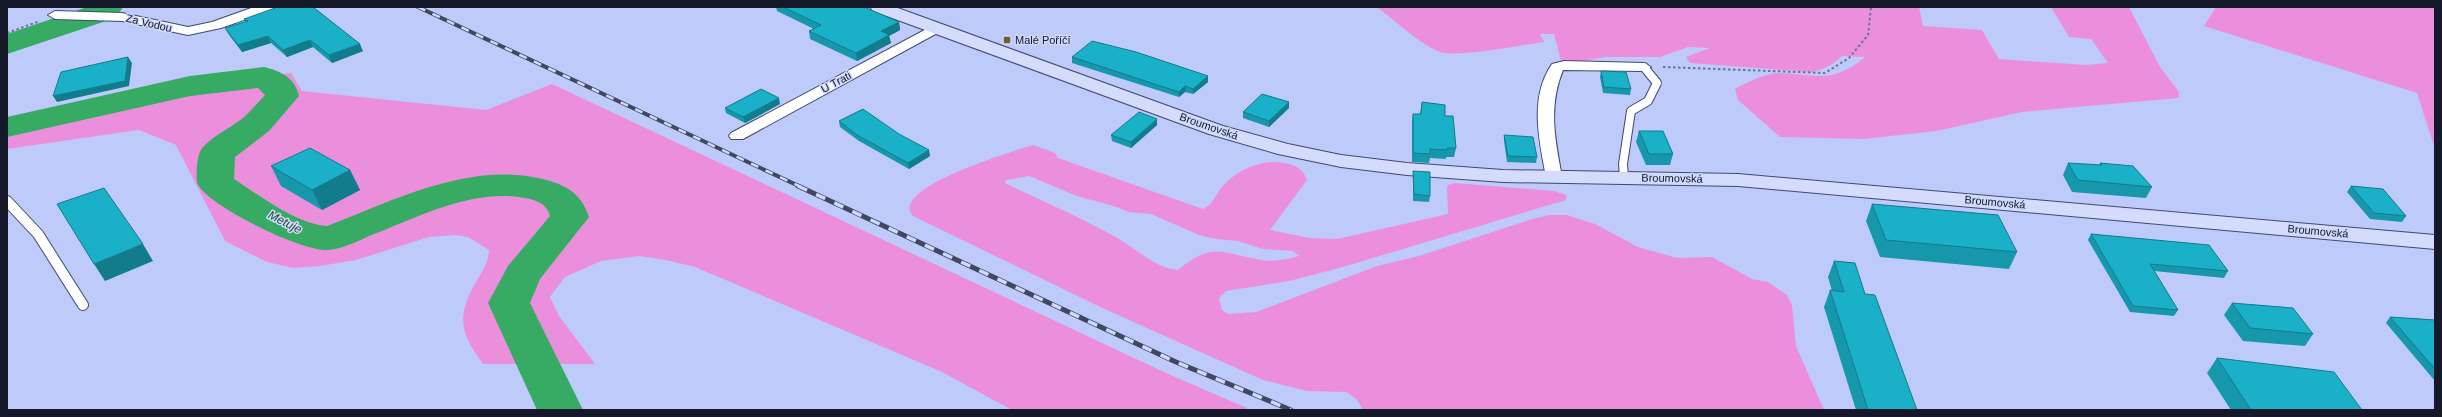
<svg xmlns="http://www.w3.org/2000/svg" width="2442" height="417" font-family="Helvetica,sans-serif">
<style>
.green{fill:#eb8fdd;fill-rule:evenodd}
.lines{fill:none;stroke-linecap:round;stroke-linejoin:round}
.stream{stroke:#37ab64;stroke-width:5.5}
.river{fill:#37ab64;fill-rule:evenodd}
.service-far1-casing{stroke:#3f4970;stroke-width:10}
.service-casing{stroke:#3f4970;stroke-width:12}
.minor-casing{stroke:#3f4970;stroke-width:2}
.secondary-casing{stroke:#3f4970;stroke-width:2}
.path{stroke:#6a7393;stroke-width:2;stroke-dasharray:2.5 2.5;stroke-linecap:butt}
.service-far1{stroke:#fff;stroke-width:8}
.service{stroke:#fff;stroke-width:10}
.minor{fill:#fff;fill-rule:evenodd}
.secondary{fill:#d5dcfb;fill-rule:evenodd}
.rail-far1-casing{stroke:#40475f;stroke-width:4}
.rail-casing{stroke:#40475f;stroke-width:5}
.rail-far1{stroke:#ced9fe;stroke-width:2.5;stroke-dasharray:8;stroke-linecap:butt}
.rail{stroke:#ced9fe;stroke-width:3.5;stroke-dasharray:10;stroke-linecap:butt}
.wall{fill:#1697ac}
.shaded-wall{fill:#127b8c}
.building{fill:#19b0c8;stroke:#127b8c}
.poi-dot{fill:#6e5f2c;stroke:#ced9fe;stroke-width:1.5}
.labels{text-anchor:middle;stroke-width:3;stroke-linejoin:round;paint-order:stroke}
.street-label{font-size:11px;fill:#141828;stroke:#ced9fe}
.poi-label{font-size:11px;fill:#141828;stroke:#ced9fe;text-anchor:start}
.water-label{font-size:12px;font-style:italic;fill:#1e4b2d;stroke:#ced9fe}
</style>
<rect width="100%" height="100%" fill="#becbfa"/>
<path class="green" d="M1377 7H1919L1923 26 1982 30 1999 59 2086 65 2108 63 2091 39 2069 37 2051 7H2129L2160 67 2179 92 2178 98 2022 112 1936 131 1864 139 1780 137 1738 100 1735 89C1745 83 1767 73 1778 73 1816 74 1831 85 1865 57L1842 56C1832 65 1825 69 1812 72L1690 63 1686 57 1710 48 1688 47 1660 57H1605L1578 62 1561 61 1554 34H1540L1544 42C1522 45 1458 58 1440 52 1419 44 1396 21 1377 7Z
M2216 7H2435V149L2417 93 2204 26Z
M291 73 302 91 486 110 552 84 1166 373 1247 408 1245 410H1012L942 372 695 267 666 260 639 256 601 261 565 277 550 297 559 316 595 364H483C463 336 456 321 472 289 479 275 488 267 489 250L468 237 455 235 429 237 356 260 320 266 293 268 267 262 225 241 176 145 139 130 7 149V120C100 97 195 81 291 73Z
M1033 145 1055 153 1058 158 1203 209C1212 205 1213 199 1219 191 1232 172 1261 158 1284 163 1296 165 1303 169 1307 180L1270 230 1309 238 1337 239 1448 214 1447 188 1448 185 1455 183 1554 191 1566 195V200L1343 267 1289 281 1226 291 1219 298 1222 310 1228 314 1256 312 1377 266 1419 256 1532 219 1549 215H1567L1595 224 1638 247 1677 258 1712 257 1752 279 1768 282 1787 295 1792 305 1796 346 1824 410H1363L1357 400 1347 392 1307 391 1263 380 1100 307 913 216C888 188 1014 151 1033 145ZM1029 176 1077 196 1117 207 1128 212 1151 214 1199 235 1216 239 1238 241 1263 249 1293 251 1299 256C1287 259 1274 262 1262 260 1223 254 1214 240 1178 270 1155 268 1138 250 1119 239 1082 217 1043 202 1005 183L1006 180Z"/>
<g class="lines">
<path class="stream" d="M107 8 112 7"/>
<path class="river" d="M87 7H123L119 13 106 21 7 54V34Z
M264 67C281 71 295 78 299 96L269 131 235 157 234 179C259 195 296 224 327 226 394 200 470 161 543 179 566 185 581 193 589 217L540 279 530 303 583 410H537L488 303 508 266 550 216C547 204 537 200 525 198 474 188 420 216 374 234 359 240 344 249 328 250 302 252 211 207 198 185 195 180 197 158 200 152 206 139 233 127 244 117 252 110 258 102 265 95L258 88 190 96 7 137V117L190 76Z"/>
<defs>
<path id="service-far1" d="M1624 177 1623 164 1631 111 1648 101 1657 83 1644 67"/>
<path id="service" d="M7 201 38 234 83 305"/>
<path id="minor" d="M254 7H274L272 10 221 28 188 35 122 21 55 19 48 15 55 11 122 13 188 27 212 22Z
M936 24 943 28 941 31 743 139H731L729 136 731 133Z
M1564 61 1644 63 1651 67 1644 71 1563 70C1548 107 1555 139 1562 177L1560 180H1548L1546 177C1539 140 1529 97 1552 64Z"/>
<path id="secondary" d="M870 7H895L1223 126 1288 144 1341 155 1407 163 1503 170 1738 174 2435 235V249L1738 186 1503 182 1407 175 1341 167 1278 154 1209 134 873 11Z"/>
</defs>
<use href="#service-far1" class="service-far1-casing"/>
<use href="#service" class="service-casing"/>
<use href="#minor" class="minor-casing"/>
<use href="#secondary" class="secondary-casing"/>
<path class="path" d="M7 33 40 21
M1663 67 1825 73 1849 58 1868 35 1871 7"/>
<use href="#service-far1" class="service-far1"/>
<use href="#service" class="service"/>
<use href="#minor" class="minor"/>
<use href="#secondary" class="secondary"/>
<defs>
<path id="rail-far1" d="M418 7 801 187"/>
<path id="rail" d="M798 186 1176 362 1291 410"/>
</defs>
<use href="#rail-far1" class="rail-far1-casing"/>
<use href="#rail" class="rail-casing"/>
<use href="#rail-far1" class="rail-far1"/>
<use href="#rail" class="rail"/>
</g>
<path class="wall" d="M776 7H851L899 22 900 30 889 36 891 43 857 61 810 39 809 31 814 29 777 11Z
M244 19 363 51 332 63 313 47 287 57 271 43 242 52 229 35 225 28 246 22Z
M1072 57 1208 76V82L1193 94 1185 92 1179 97 1072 63Z
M1601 71 1631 89 1630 95 1603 93 1600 77Z
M1422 102 1445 116 1456 148 1454 157H1446V159L1430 158 1429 163 1412 162V122L1413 114H1420Z
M780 104 745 123 726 113 725 108Z
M1289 108 1269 127 1243 118V112Z
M839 121 930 156 909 169 859 141 840 127Z
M1157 125 1131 148 1112 141 1111 135Z
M1639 131 1673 154 1670 165H1646L1636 142Z
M1504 135 1537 157 1536 163 1507 162 1504 141Z
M2068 163 2099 165 2100 163 2152 187 2146 198 2072 192 2063 175Z
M271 166 350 170 360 190 322 210 281 186Z
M1413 171 1430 196 1429 202 1413 201Z
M2351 186 2406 216 2402 222 2370 219 2347 192Z
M1872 204 2017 252 2009 269 1880 257 1866 221Z
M2091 234 2228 271 2224 278 2154 271 2178 310 2174 316 2130 312 2088 240Z
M1834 261 1865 294 1917 410H1856L1824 307 1830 290 1832 291 1828 277Z
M2232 303 2313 334 2305 346 2243 341 2224 315Z
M2390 317 2435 320V381L2386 323Z
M2217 358 2362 410H2231L2207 373Z"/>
<path class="shaded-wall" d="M899 22 900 30 889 36 891 43 857 61 856 53 881 31Z
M268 36 271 43 242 52 238 45Z
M310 40 313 47 287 57 283 50Z
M360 44 363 51 332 63 329 55Z
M128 57 132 63 129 86 57 102 53 96Z
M1208 76V82L1193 94V89Z
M1185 86V92L1179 97V92Z
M779 98 780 104 745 123 743 117Z
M1289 102V108L1269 127V121Z
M1157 119V125L1131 148V142Z
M929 150 930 156 909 169 908 163Z
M350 170 360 190 322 210 312 190Z
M143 244 153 261 105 281 94 264Z"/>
<path class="building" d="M278 7H313L360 44 329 55 310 40 283 50 268 36 238 45 225 28 248 21 244 19Z
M783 7H851L854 8 856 7H864L899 22 881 31 889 35 856 53 809 31 821 25Z
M1092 41 1136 52 1208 76 1193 89 1185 86 1179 92 1072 57Z
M128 57 125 81 53 96 61 72Z
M1601 71 1626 72 1631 89 1604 87Z
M761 89 779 98 743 117 725 108Z
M1262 94 1289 102 1269 121 1243 112Z
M1422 102 1445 105V116H1453L1456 148H1447V150L1430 149V154L1413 153V114H1421Z
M863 109 899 134 929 150 908 163 857 135 839 121Z
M1139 112 1157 119 1131 142 1111 135Z
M1639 131H1663L1673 154H1649Z
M1504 135 1533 137 1537 157 1508 156Z
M310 148 350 170 312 190 271 166Z
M2068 163 2102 165 2100 163 2133 166 2152 187 2078 180Z
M1413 171 1430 172V196L1414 194Z
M2351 186 2383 189 2406 216 2374 213Z
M104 188 143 244 94 264 57 204Z
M1872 204 1998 215 2017 252 1886 240Z
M2091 234 2209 245 2228 271 2150 264 2178 310 2133 306Z
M1834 261 1855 263 1865 294 1875 295 1917 410H1868L1830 290 1844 292Z
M2232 303 2293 308 2313 334 2250 328Z
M2390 317 2435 320V369Z
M2217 358 2334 372 2362 410H2251Z"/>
<rect class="poi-dot" x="1003" y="36" width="8" height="8" rx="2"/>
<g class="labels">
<g class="street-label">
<text transform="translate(149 23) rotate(13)" y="4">Za Vodou</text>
<text transform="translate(836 82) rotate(-28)" y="4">U Trati</text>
<text transform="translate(1209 126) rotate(19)" y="4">Broumovská</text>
<text transform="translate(1672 178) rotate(1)" y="4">Broumovská</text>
<text transform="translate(1995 202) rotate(5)" y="4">Broumovská</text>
<text transform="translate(2318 231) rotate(5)" y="4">Broumovská</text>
</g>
<g class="poi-label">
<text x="1015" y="44">Malé Poříčí</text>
</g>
<g class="water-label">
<text transform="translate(285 222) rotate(27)" y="4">Metuje</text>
</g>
</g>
<rect width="2442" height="417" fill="none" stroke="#141828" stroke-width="16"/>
</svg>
